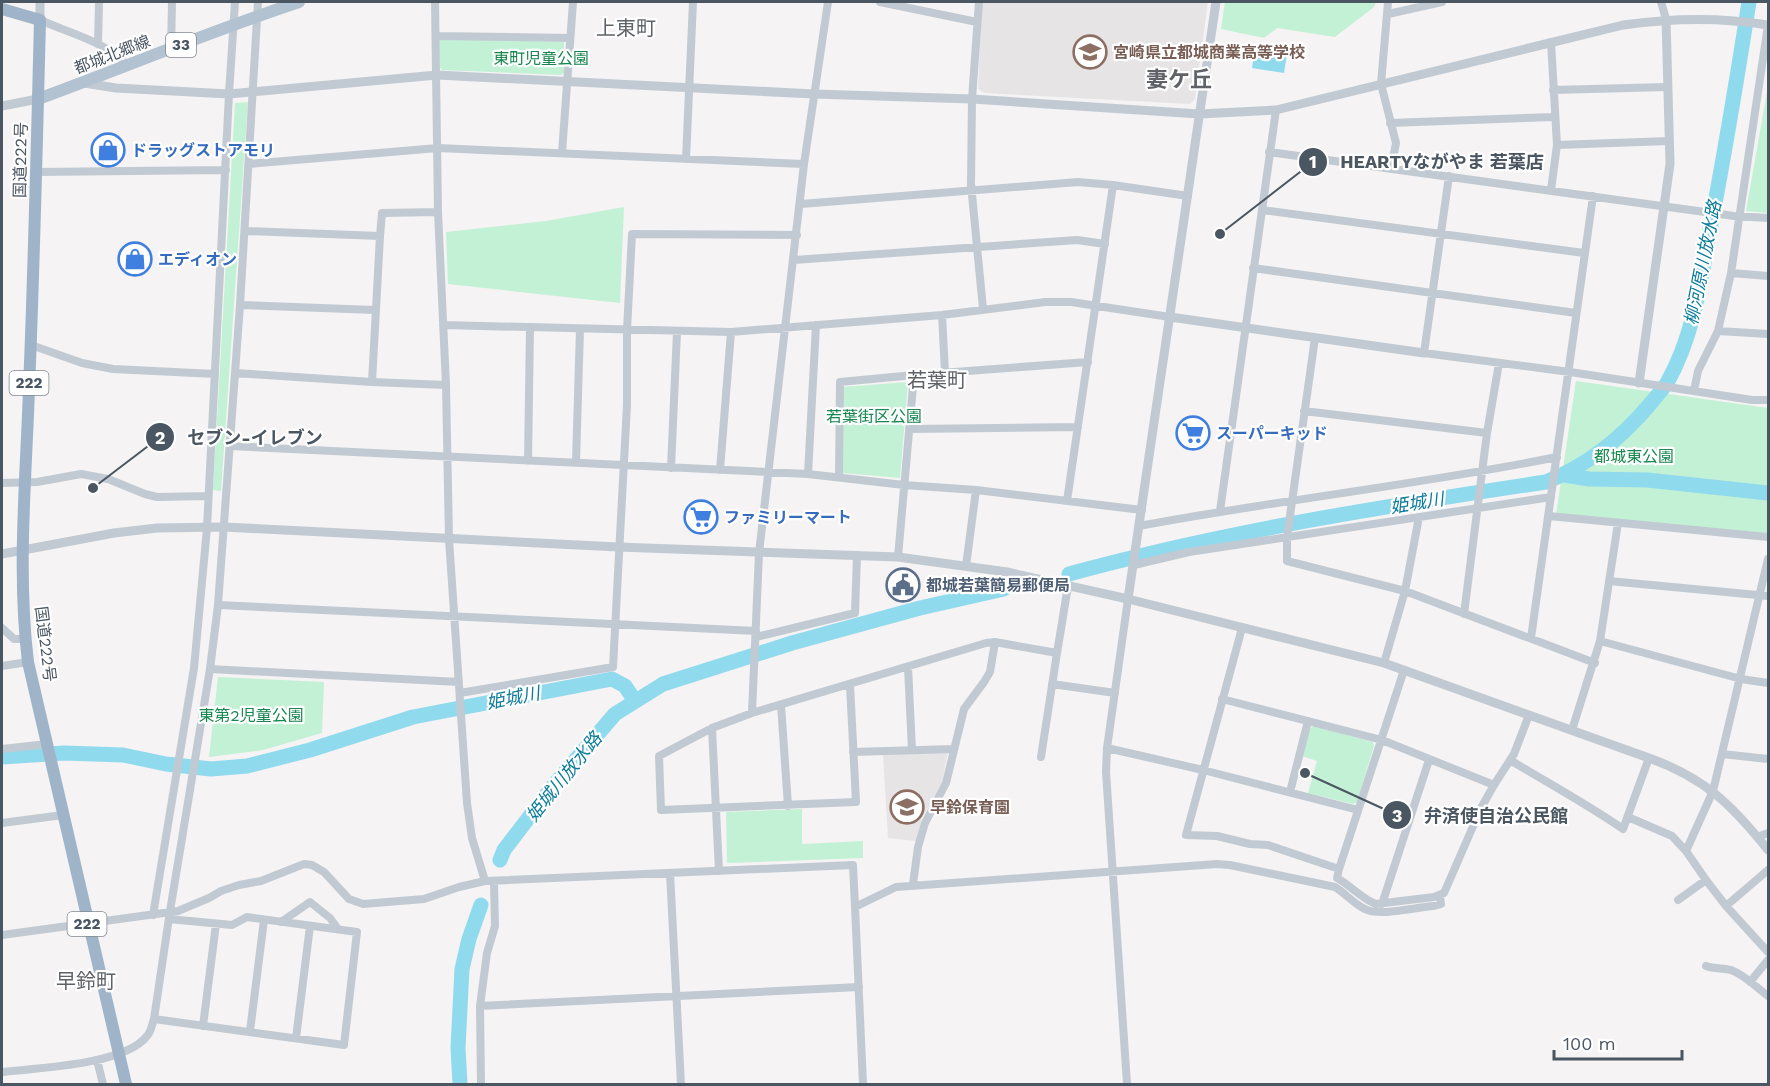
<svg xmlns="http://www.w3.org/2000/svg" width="1770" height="1086" font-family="'Work Sans','Noto Sans JP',sans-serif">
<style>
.education{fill:#e6e4e5}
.green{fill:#c3f1d5}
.water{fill:#90daee}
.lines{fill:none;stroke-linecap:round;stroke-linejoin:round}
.river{stroke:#90daee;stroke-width:15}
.minor{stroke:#c1cad2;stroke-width:8}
.tertiary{stroke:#c1cad2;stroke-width:9}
.primary{stroke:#b3c2d1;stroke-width:12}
.trunk{stroke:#9fb4c9;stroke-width:12}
.labels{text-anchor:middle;stroke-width:4.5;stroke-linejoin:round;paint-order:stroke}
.shield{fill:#fff;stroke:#808990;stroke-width:1.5}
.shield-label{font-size:15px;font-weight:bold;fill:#4a5661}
.education-label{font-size:16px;font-weight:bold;fill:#785e54;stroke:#fff;text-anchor:start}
.street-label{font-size:16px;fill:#4a5661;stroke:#fff}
.park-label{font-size:16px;fill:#17864f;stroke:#fff}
.shop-label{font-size:16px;font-weight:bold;fill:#366cbe;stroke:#fff;text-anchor:start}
.service-label{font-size:16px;font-weight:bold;fill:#4e5e75;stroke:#fff;text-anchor:start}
.water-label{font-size:18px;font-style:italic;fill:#0c7c9b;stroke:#fff}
.quarter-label{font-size:20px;fill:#5f6368;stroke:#fff}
.district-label{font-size:22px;font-weight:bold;fill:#5f6368;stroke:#fff}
.leader{fill:none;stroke:#4a5661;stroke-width:2}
.callout-dot{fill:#4a5661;stroke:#fff;stroke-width:2}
.mark-label{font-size:18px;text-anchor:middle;font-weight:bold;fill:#fff}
.callout-label{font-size:18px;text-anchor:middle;font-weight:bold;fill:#4a5661;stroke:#fff;stroke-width:4.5;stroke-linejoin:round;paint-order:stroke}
</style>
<rect width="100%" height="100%" fill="#f5f3f3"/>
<path class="education" d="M982 2H1208L1195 99 1190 104 985 93 978 89Z
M948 751 942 782 922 818 916 841 888 838 883 754Z"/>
<path class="green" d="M1225 2H1376L1374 7 1335 37 1277 28 1264 38 1221 29Z
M442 38 564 42V73L561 75 442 70 440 68 439 40Z
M1768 86V213L1746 211Z
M248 102 221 491 213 490 235 103Z
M624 207 620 303 448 284 446 232 546 221Z
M1576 381 1768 408V533L1556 515Z
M908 382 900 478 843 473V387Z
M218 677 324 682 322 733 263 750 209 757Z
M1314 726 1373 742 1374 746 1357 802 1353 804 1308 793 1317 761 1302 756 1309 729Z
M802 809V844L863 841V858L727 863 726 812Z"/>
<path class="water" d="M1255 49 1287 54 1284 73 1252 68Z"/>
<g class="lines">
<path class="river" d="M1565 475 1589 479 1647 480 1768 493
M1069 574C1226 531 1386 506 1546 482 1588 465 1621 439 1650 404 1656 397 1662 390 1667 383 1693 337 1700 286 1709 235 1724 157 1737 79 1749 2
M2 757 64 753 123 755 166 764 211 769 247 766 310 750 413 717 612 679 625 686 635 701
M500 860 504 850 553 786 615 714 663 684 792 643 920 608 1004 589
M460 1084 458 1048 462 969 469 939 481 905"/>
<path class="minor" d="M435 2 438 212 446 385 449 539 467 803 472 838 485 881
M880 2 977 22
M979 2 972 99 971 184 983 309
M1388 2 1381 84 1396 143 1391 169
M1661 2 1666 19
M1388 14 1442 2
M40 20C69 33 105 41 127 65
M436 36 570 38
M98 44 99 2
M171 49 172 2
M1553 90 1667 87
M1390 123 1554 117
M1557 145 1669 141
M1269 152 1734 216 1768 218
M562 153 573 2
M686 159 693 2
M249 164 438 148 804 164
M37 172 226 170
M1449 176 1424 353 1570 372 1752 400H1768
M1551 190 1557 145 1551 42
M801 204 1078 182 1113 185 1188 196
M1262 210 1584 253
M245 231 380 236 382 213 438 212
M794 260 1077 240 1105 244
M1253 268 1576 313
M1731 273 1768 276
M240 305 375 310
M942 315 945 372
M443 325 731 332 942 315 1045 302H1071L1170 317
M1718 331 1768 334
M1315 338 1287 537V561L1405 591 1595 663
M31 345 82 363 113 369 215 374
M235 373 372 382 446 385
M372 382 380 236
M1694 391 1698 371 1718 331 1731 273 1768 25
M1304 411 1487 433
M909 429 1078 427
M230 446 808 474 904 485 976 490 1142 510
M528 461 530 328
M576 462 580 329
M671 468 677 332
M720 470 731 332
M808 474 816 325
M839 477 840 382 914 375
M2 483 37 482 81 474 108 479 145 494 157 497 208 496
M1067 501 1113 185
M1220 511 1276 110
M1549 516 1768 537
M1139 526C1278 500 1418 485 1557 457
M898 557 914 375 1088 362
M1134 565 1189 552 1551 497
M966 566 976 490
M1609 581 1768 596
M218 605 756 631
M1464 614 1487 433 1499 363
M2 628 14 639H25
M1242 628 1186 835 1217 836 1250 844 1268 845 1339 869 1337 878C1350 885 1363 900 1376 904L1434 897 1444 893 1481 808 1494 785
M756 637 855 613 857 555
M1531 638 1593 196
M1600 641 1741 679 1768 683
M1384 663 1405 591 1419 517
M2 666 28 662
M908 667 912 750
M210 669 459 682
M1052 684 1115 693
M850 685 856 802 661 810 659 756 712 728 752 713 986 643 995 642 1057 653 1068 586
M460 693 613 667 627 405V330L632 234 797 235
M1222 699 1382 740 1494 785 1514 754 1529 715
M781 705 788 806
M752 713 759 553 804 164 828 2
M712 728 719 871
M1572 730 1600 641 1618 523
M1107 748 1203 770 1358 810
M2 749 47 744
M853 752 953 749
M1722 754 1768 759
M1041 757 1057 653
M1510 760C1548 783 1587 804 1623 829L1649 758
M1290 792 1308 721
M1628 817 1672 836 1686 851 1706 880
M2 823 63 815
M1757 837 1768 833
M1686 851 1713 791 1768 559
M1339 869 1404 670
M670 873 681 1084
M913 884 918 847 925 823 946 783 964 709 984 682 990 672 995 642
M1678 900 1706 880 1726 906 1768 952
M1382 904 1429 760
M1726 906 1768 870
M153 915 194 668 207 528 229 94 235 2
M281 922 310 902 330 918 338 929
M2 935 178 911 209 898 221 891 239 885 261 881 304 864 312 865 324 872 349 899 363 904 424 899 459 887 485 881 853 865 855 907
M1706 966C1714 969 1723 968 1731 970 1745 975 1757 988 1768 996
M1750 982 1768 960
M480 1006 859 987
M154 1019 344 1045 357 932 247 917 232 925 169 919
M203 1026 216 924
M250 1031 264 920
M296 1038 310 926
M97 1060 103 1084
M2 1072C37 1068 125 1065 147 1036 151 1032 152 1024 154 1019L170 911 210 669 218 605 240 305 258 2
M481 1084 480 1006 487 953 495 926 494 882
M863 1084 855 907 896 887 1217 864 1230 865 1335 887C1345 893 1354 904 1365 909 1380 917 1416 907 1434 906L1441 904 1440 896
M1127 1084 1106 772 1107 748 1128 599"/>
<path class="tertiary" d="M40 20V2
M84 83 116 88 229 94 437 75 814 94 972 99 1200 114 1276 110 1623 25C1672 18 1720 17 1768 25
M2 106 38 99
M1170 317 1424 353
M1639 383 1670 164 1666 19
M2 554 114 533 157 528 224 527 618 547 898 557 1007 572 1128 599 1384 663 1649 758C1705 778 1732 805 1768 850
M1128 599 1216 2"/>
<path class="primary" d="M38 99C125 67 211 31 299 2"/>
<path class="trunk" d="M2 9 40 20C37 143 34 266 29 389 26 479 17 572 28 662L126 1084"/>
</g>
<defs>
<symbol id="school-ring" viewBox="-11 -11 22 22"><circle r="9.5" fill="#fff" stroke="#8d6e63" stroke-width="1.5"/><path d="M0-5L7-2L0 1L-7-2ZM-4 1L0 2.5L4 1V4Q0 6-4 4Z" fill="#8d6e63"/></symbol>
<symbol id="shop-ring" viewBox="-11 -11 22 22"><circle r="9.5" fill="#fff" stroke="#3f7fe0" stroke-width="1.5"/><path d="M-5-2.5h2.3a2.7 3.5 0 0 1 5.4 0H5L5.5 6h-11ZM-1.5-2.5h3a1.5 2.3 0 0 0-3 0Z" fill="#3f7fe0"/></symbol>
<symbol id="supermarket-ring" viewBox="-11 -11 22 22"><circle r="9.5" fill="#fff" stroke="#3f7fe0" stroke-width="1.5"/><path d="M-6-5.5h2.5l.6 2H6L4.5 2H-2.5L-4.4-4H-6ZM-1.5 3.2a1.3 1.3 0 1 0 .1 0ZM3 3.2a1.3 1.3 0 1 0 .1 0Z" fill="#3f7fe0"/></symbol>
<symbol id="civic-ring" viewBox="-11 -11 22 22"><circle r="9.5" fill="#fff" stroke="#5c6f8a" stroke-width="1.5"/><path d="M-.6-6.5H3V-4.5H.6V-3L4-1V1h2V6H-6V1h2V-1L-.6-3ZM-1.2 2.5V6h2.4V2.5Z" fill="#5c6f8a"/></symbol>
</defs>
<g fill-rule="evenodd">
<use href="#school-ring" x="1071" y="33" width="38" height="38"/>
<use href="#shop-ring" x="89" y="131" width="38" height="38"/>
<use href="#shop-ring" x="116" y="240" width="38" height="38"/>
<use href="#supermarket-ring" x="1174" y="414" width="38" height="38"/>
<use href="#supermarket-ring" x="682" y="498" width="38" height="38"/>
<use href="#civic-ring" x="884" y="566" width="38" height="38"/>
<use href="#school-ring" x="888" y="788" width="38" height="38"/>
</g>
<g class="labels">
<g class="shield">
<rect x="166" y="33" width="30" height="24" rx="4.5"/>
<rect x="9.5" y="371" width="39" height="24" rx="4.5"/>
<rect x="67.5" y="912" width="39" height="24" rx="4.5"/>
</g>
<g class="shield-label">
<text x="181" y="50">33</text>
<text x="29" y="388">222</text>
<text x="87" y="929">222</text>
</g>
<g class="education-label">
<text x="1113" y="58">宮崎県立都城商業高等学校</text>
<text x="930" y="813">早鈴保育園</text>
</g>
<g class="street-label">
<text transform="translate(112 54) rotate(-21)" y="6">都城北郷線</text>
<text transform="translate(20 160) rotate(-89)" y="6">国道222号</text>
<text transform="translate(46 644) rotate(83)" y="6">国道222号</text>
</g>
<g class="park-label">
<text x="541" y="64">東町児童公園</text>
<text x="874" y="422">若葉街区公園</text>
<text x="1634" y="462">都城東公園</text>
<text x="251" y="721">東第2児童公園</text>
</g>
<g class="shop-label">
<text x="131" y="156">ドラッグストアモリ</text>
<text x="158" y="265">エディオン</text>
<text x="1216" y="439">スーパーキッド</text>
<text x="724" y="523">ファミリーマート</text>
</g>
<g class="service-label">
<text x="926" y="591">都城若葉簡易郵便局</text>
</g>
<g class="water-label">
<text transform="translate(1703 263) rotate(-79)" y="6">柳河原川放水路</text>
<text transform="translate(1417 503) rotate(-9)" y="6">姫城川</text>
<text transform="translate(513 698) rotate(-11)" y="6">姫城川</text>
<text transform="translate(564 777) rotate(-51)" y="6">姫城川放水路</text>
</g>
<g class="quarter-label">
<text x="626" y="35">上東町</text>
<text x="937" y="387">若葉町</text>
<text x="86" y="988">早鈴町</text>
</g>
<g class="district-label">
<text x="1179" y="87">妻ケ丘</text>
</g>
</g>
<path class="leader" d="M1220 234L1313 162M93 488L160 437M1305 773L1397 815"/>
<g class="callout-dot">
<circle cx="1220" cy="234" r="6"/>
<circle cx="93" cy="488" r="6"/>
<circle cx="1305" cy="773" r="6"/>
<circle cx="1313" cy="162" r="15"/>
<circle cx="160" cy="437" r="15"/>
<circle cx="1397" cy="815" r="15"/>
</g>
<g class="mark-label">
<text x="1313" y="168">1</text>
<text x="160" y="444">2</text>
<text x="1397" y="822">3</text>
</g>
<g class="callout-label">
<text x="1442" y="168">HEARTYながやま 若葉店</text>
<text x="255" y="444">セブン-イレブン</text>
<text x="1496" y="822">弁済使自治公民館</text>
</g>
<rect width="1770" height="1086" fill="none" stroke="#4a5661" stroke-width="6"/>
<path d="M1554 1050v9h128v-9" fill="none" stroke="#4a5661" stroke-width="3"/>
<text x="1563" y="1050" font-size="18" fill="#4a5661" stroke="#ffffff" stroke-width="4.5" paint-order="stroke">100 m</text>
</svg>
